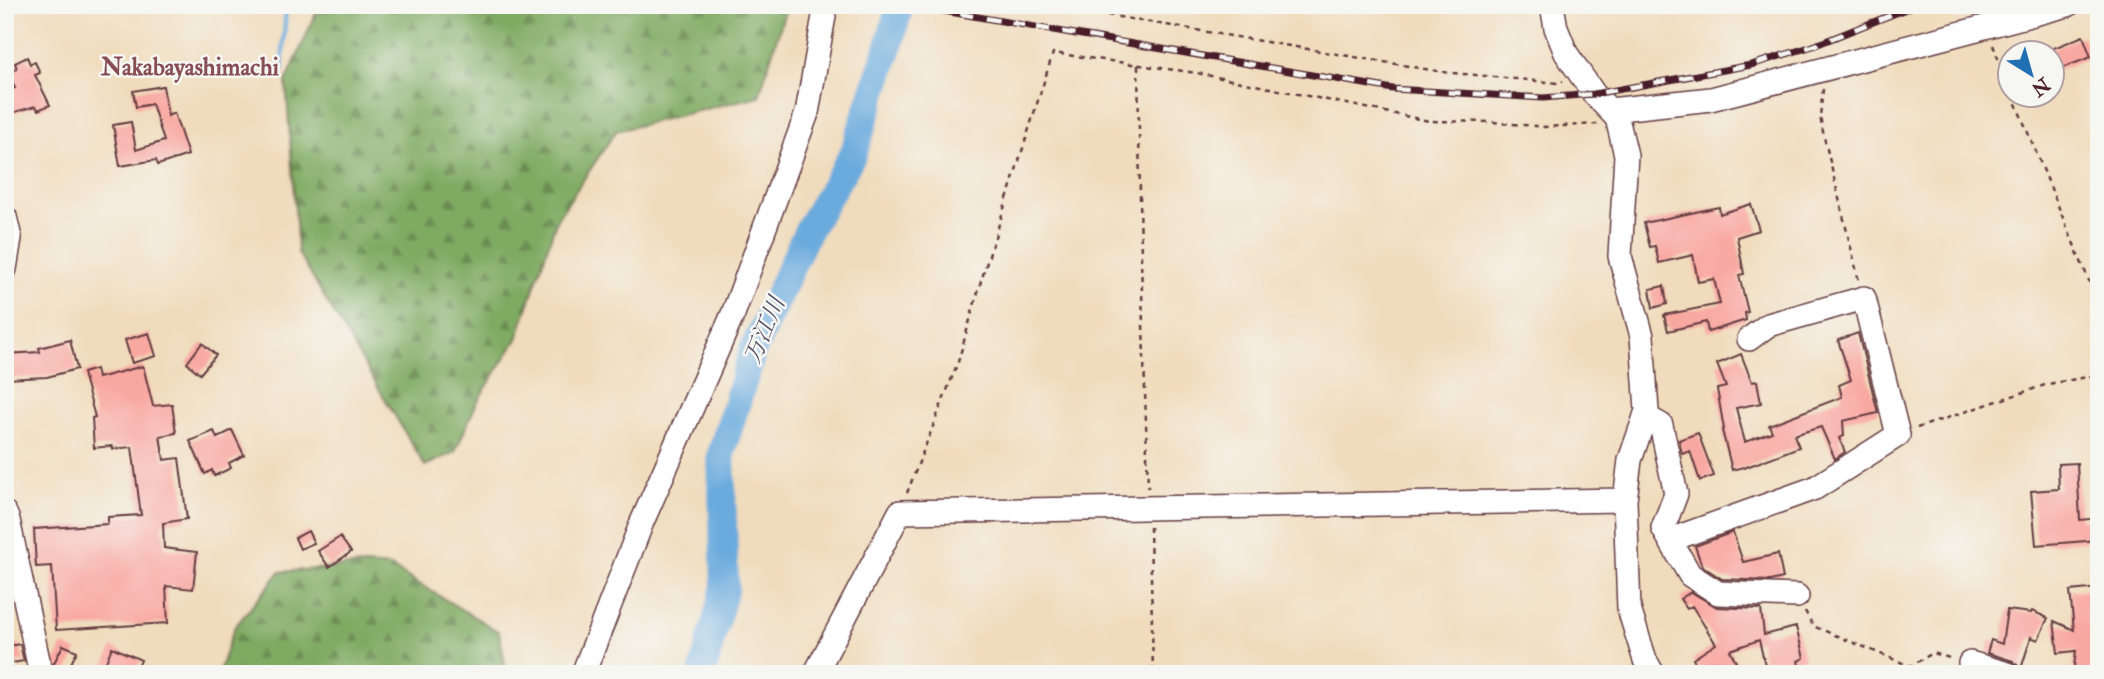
<svg xmlns="http://www.w3.org/2000/svg" width="2104" height="679" font-family="'IM FELL Double Pica','Noto Serif JP',serif">
<style>
.forest{fill:url(#forest-firs);stroke:#646446;stroke-width:2}
.lines{fill:none;stroke-linecap:round;stroke-linejoin:round}
.stream{stroke:#6aaadd;stroke-width:4.5}
.river{stroke:#6aaadd;stroke-width:28}
.building{fill:#f9a7a1}
.minor-casing{stroke:#633b41;stroke-width:26}
.path{stroke:#633b41;stroke-width:2.5;stroke-dasharray:5 5;stroke-linecap:butt}
.minor{stroke:#fff;stroke-width:23}
.rail-casing{stroke:#4a1f2b;stroke-width:7}
.rail{stroke:#f6f6f2;stroke-width:4.5;stroke-dasharray:13;stroke-linecap:butt}
.labels{text-anchor:middle;stroke-width:5;stroke-linejoin:round;paint-order:stroke}
.water-label{font-size:23px;font-style:italic;fill:#555069;stroke:#f6f6f2}
.quarter-label{font-size:24px;font-weight:bold;fill:#874f54;stroke:#f6f6f2}
</style>
<defs>
<pattern id="forest-firs" width="22" height="20" patternUnits="userSpaceOnUse" patternTransform="scale(1.75)"><rect width="22" height="20" fill="#7faa62"/><path d="M5 1l3.5 6h-7zM16 11l3.5 6h-7z" fill="#6a8a51"/></pattern>
</defs>
<rect width="100%" height="100%" fill="#f6f6f2"/>
<filter id="ink" filterUnits="userSpaceOnUse"><feTurbulence type="fractalNoise" baseFrequency=".0143" numOctaves="2"/><feDisplacementMap in="SourceGraphic" scale="14" xChannelSelector="R" yChannelSelector="G"/><feConvolveMatrix kernelMatrix="1 2 1 2 8 2 1 2 1" color-interpolation-filters="sRGB"/></filter>
<filter id="wash" filterUnits="userSpaceOnUse"><feTurbulence type="fractalNoise" baseFrequency=".00686" numOctaves="4" result="noise"/><feDisplacementMap in="SourceGraphic" scale="28" xChannelSelector="R" yChannelSelector="G"/><feGaussianBlur stdDeviation="1.57" result="paint"/><feColorMatrix in="noise" values="0 0 0 0 0 0 0 0 0 0 0 0 0 0 0 0 0 1.4 0 .05"/><feComposite in="paint" operator="in"/></filter>
<g filter="url(#wash)">
<rect width="100%" height="100%" fill="#f0dcbc"/>
<path class="forest" d="M353 5H787L759 96 616 131 557 219 517 339 477 402 455 452 425 466 298 253 286 82 316 13Z
M365 565 391 567 499 632 507 674H218L234 628 280 572Z"/>
<g class="lines">
<path class="stream" d="M282 70 286 5"/>
<path class="river" d="M702 674 725 587 721 454 753 350 808 230 853 154 889 46 900 5"/>
</g>
<g id="blocks">
<path class="building" d="M2083 36 2091 57 2057 70 2049 50Z
M27 57 30 64 35 62 40 73 35 75 50 105 38 110 36 106 5 115V91L15 88 8 73 17 69 15 63Z
M163 86 168 116 174 113 188 155 158 165 156 160 120 166 113 125 131 122 136 150 164 141 152 104 136 107 133 91Z
M1751 204 1759 230 1737 237 1744 274 1739 275 1748 312 1745 313 1746 320 1708 332 1706 322 1668 331 1664 315 1720 304 1714 279 1698 282 1693 255 1659 263 1655 246 1650 247 1644 223 1719 207 1720 214Z
M1664 286 1667 304 1653 308 1650 289Z
M149 333 156 356 132 363 125 340Z
M1858 333 1878 413 1843 421 1844 436 1839 438 1845 452 1835 459 1821 427 1794 435 1799 447 1744 468 1743 467 1732 470 1722 430 1724 429 1717 389 1726 387 1717 364 1741 354 1752 382 1757 381 1761 403 1736 408 1745 442 1772 432 1769 425 1842 397 1839 385 1851 380 1838 340Z
M70 340 77 369 47 377 5 379V354L40 352 39 348Z
M202 343 216 355 200 374 187 363Z
M143 366 153 406 172 404 176 433 160 436 164 460 179 458 187 519 163 523 164 548 197 552 193 589 166 586 168 623 56 630 52 566 36 567 34 529 108 524V517L141 515 132 447 112 449V446L94 448 92 418 95 417 83 373 96 369 98 378Z
M232 430 244 455 229 463 231 468 214 476 212 470 205 474 190 441 214 431 217 438Z
M1698 433 1714 476 1700 481 1690 451 1682 454 1679 440Z
M2077 463 2080 520 2099 518V540L2036 545 2031 491 2059 489 2058 464Z
M308 531 314 543 300 549 295 538Z
M1733 532 1743 562 1778 554 1783 578 1770 581 1722 579 1702 566 1695 546Z
M340 537 351 552 329 567 318 551Z
M2099 588V674H2073L2076 651 2058 653 2054 621 2074 630 2070 591Z
M1691 592 1717 607 1761 609 1764 635 1796 627 1804 658 1798 661 1801 674H1771L1769 668 1766 669 1759 640 1730 650 1737 664 1727 671 1724 666 1712 674H1702L1693 659 1716 644 1692 606 1687 609 1680 599Z
M2007 610 2031 613 2032 611 2048 618 2038 640 2031 637 2021 669 2013 661 1987 653 1991 640 2002 644Z
M20 644 24 661 12 663 9 646Z
M63 645 77 651 66 674H55L53 665Z
M112 647 141 660 135 674H119L104 667Z"/>
</g>
</g>
<g filter="url(#ink)">
<use href="#blocks" fill-opacity="0" stroke="#633b41" stroke-width="2"/>
<g class="lines">
<defs>
<path id="minor" d="M1552 5 1556 28 1566 53 1594 94 1617 118 1626 155 1620 256 1642 336 1647 411 1630 460 1625 500 1629 609 1645 660 1653 674
M1610 110 1711 99 2068 5
M5 217 10 238 5 269
M1645 416 1661 425 1676 494 1663 528 1690 575 1718 593 1797 596
M5 513 8 520 41 674
M1670 540 1815 488 1898 435 1864 298 1768 325 1749 339
M1970 663 2008 674
M583 674 642 522 733 314 807 113 824 16
M815 674 900 512 1625 500"/>
</defs>
<use href="#minor" class="minor-casing"/>
<path class="path" d="M1078 10 1443 72 1558 83 1563 81
M1993 45 2010 89
M1138 65 1141 259 1148 488
M1823 89 1820 116 1824 137 1859 281
M2012 94 2099 305
M1917 428 2048 384 2099 375
M907 493 958 362 982 278 1053 53 1197 73 1429 121 1492 122 1545 127 1598 124
M1150 527 1153 674
M1805 611 1813 626 1910 666 1933 653 1953 659"/>
<use href="#minor" class="minor"/>
<defs>
<path id="rail" d="M909 5 1393 89 1543 98 1594 94 1751 65 1813 46 1916 5"/>
</defs>
<use href="#rail" class="rail-casing"/>
<use href="#rail" class="rail"/>
</g>
</g>
<g class="labels">
<g class="water-label">
<text transform="translate(764 330) rotate(-67)" y="8">万江川</text>
</g>
<g class="quarter-label">
<text x="190" y="75">Nakabayashimachi</text>
</g>
</g>
<rect width="2104" height="679" fill="none" stroke="#f6f6f2" stroke-width="28"/>
<g transform="translate(2031 74) rotate(143)"><circle r="33" fill="#f6f6f2" stroke="#b1a0a2" stroke-width="2"/>
<path d="M0-5L12 26L0 18L-12 26Z" fill="#1f6fb2"/>
<text y="-10" font-size="19" font-weight="bold" text-anchor="middle" fill="#4a1f2b">N</text>
</g>
</svg>
